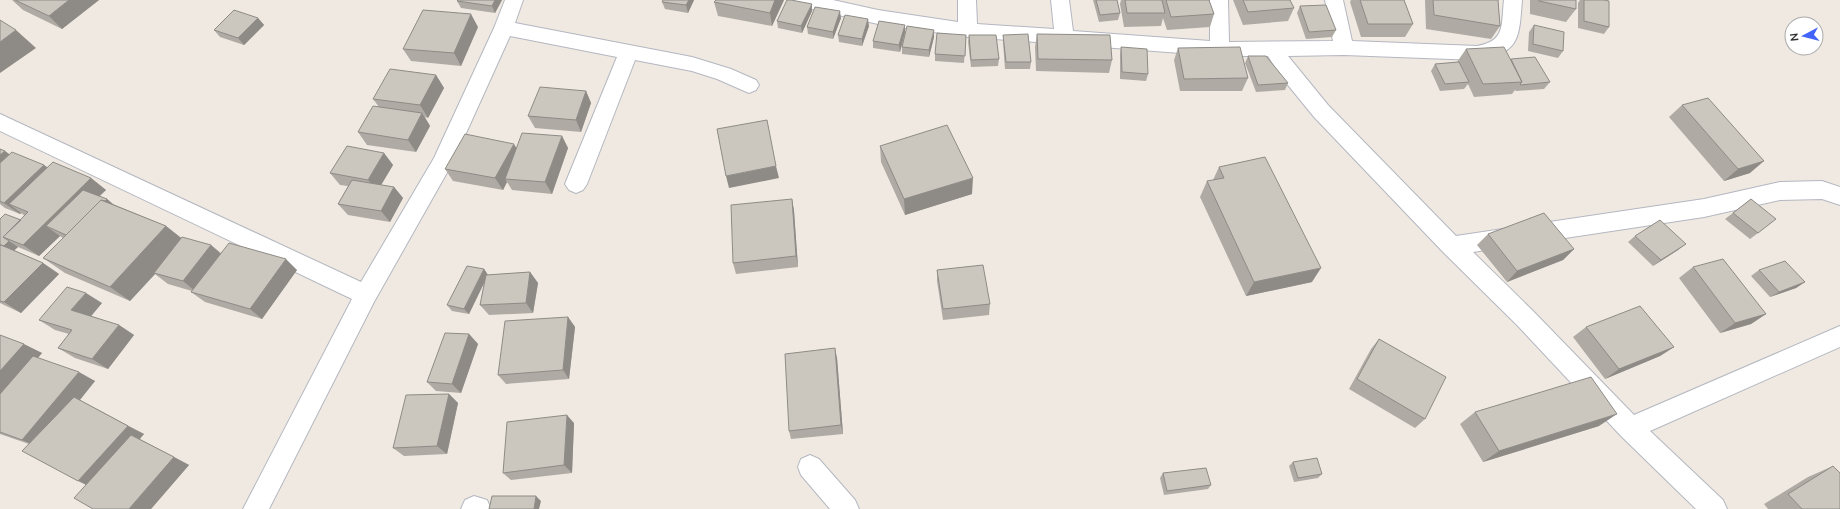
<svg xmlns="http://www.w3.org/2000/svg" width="1840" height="509" font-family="'Nunito Sans',sans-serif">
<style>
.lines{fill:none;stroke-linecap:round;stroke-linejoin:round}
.minor-casing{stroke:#b4b7c1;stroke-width:2}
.minor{fill:#fff;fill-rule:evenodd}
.wall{fill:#afaba4}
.shaded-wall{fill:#8e8b86}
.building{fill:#cbc7bf;stroke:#8e8b86}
</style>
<rect width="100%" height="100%" fill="#efe9e1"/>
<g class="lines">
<defs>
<path id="minor" d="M505 0H523L515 23 692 57 731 69 756 80 759 85 756 90 749 93 717 79 692 71 635 60 587 184 583 190 576 193 569 190 565 184 617 57 510 36 453 162 374 302 269 509H243L352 299 0 131V114L361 282 434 158 494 28Z
M794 0H833L878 10 958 22V0H976L977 24 1054 29 1051 0H1069L1073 31 1210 41V0H1228L1229 42 1333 41 1325 0H1343L1352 41 1477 46C1506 41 1501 25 1504 0H1522C1519 39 1520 53 1477 60L1344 55 1288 56 1328 105 1456 236 1704 199 1780 182 1822 181 1840 187V205L1822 199 1780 200 1704 217 1473 252 1533 311 1634 415 1840 326V347L1650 431 1723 500 1727 509H1696L1621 436 1517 325 1444 253 1314 117 1279 74 1268 56H1220L968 37 878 24 803 7 796 5Z
M810 455 819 459 855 500 859 509H830L801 475 798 467 801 459Z
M474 496 487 500 491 509H461L465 500Z"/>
</defs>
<use href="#minor" class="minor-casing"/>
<use href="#minor" class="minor"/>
</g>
<path class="wall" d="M12 0H99L62 29 23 10Z
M502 0 495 13 461 8 457 1Z
M694 0 688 13 665 9 662 2Z
M784 0 772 26 718 16 714 2Z
M1093 0H1117L1120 13 1118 20 1099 22Z
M1121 0H1209L1214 14 1210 27 1167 30 1163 18 1161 26 1124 27 1120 4Z
M1233 0H1290L1294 8 1288 21 1243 25Z
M1351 0H1404L1413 24 1405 37H1361L1350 2Z
M1425 0H1498L1500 26 1491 39 1426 29Z
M1530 0H1576V9L1566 22 1530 14Z
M1580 0H1604L1609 27 1604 34 1578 28V3Z
M1300 6 1336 30 1332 37 1306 39 1297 13Z
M812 11 802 33 778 28 777 21Z
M258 18 264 25 244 45 220 37 214 30Z
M841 18 833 39 808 34 807 27Z
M1534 25 1563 51 1558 58 1528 51 1529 32Z
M869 26 862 46 839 42 838 35Z
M478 27 461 66 411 61 403 49Z
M905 32 934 37 929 57 902 54V47L904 35 900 52 873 48V41Z
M1037 34 1112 60 1109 73 1036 71 1035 47Z
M966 35 964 63 935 61V54Z
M969 35 999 59 998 66 971 67 968 42Z
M1003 35 1031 62 1030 69H1005L1003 42Z
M1121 47 1148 74 1146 81 1120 79V54Z
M1178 48 1248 78 1242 91H1180L1174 60Z
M1466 49 1511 59 1550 82 1544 89 1516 91 1515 90 1512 94 1474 97 1468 84 1464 89 1440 91 1431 71 1435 64 1457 62Z
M1248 56 1288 83 1285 90 1256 92 1245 63Z
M436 75 444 88 428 118 425 117 430 126 416 152 367 145 358 132 379 107 373 99Z
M586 91 591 103 581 132 535 128 528 116Z
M1682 105 1750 173 1724 181 1669 117Z
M562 136 568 148 552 194 512 190 507 182 503 190 453 181 445 169 516 148Z
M880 146 972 194 905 215 881 162Z
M0 149 5 151 9 154 44 165 47 167 91 178 106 190 99 196 107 199 113 204 166 226 181 238 211 245 221 253 297 270 262 319 205 302 191 292 192 291 168 284 155 274 130 301 65 273 43 258 63 238 60 236 39 256 18 247 14 250 43 263 59 274 21 313 0 303V219L21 220 25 216 21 213 20 214 5 208 0 204Z
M384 153 393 165 381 185 394 187 403 198 390 222 348 215 338 204 348 186 340 185 330 173Z
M1219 167 1312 282 1246 296 1200 197 1207 181 1213 180Z
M792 199 794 211 798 267 736 274 733 263Z
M1751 199 1758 233 1750 239 1725 219Z
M1488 234 1574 249 1563 260 1507 282 1477 245Z
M1635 236 1678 250 1653 266 1628 242Z
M1693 267 1766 314 1751 324 1720 333 1679 278Z
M484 269 488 275 530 272 538 283 533 313 489 315 480 305 484 283 469 314 452 311 447 305Z
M937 270 990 304 989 315 943 320 937 281Z
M1759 270 1805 282 1796 288 1770 297 1751 276Z
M102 303 91 316 119 325 134 335 108 369 75 358 58 348 69 334 55 330 39 320Z
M568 317 575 327 569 379 506 384 498 375Z
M1586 327 1674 347 1660 356 1605 379 1573 337Z
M469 334 478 344 461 393 436 391 427 382Z
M0 335 42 353 38 358 95 381 80 400 144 434 140 439 189 465 151 509H93L86 485 29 444 0 434Z
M1379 339 1425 419 1415 428 1349 389 1371 349Z
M837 358 843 434 791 439 789 431Z
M449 394 458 403 447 454 404 456 393 448Z
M1475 412 1599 426 1483 462 1460 424Z
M574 423 572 473 511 480 503 473Z
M1293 462 1322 474 1318 478 1294 482 1289 466Z
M1833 466 1840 509H1768L1764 504 1808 477Z
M1163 473 1211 485 1208 489 1164 495 1160 478Z"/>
<path class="shaded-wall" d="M69 0H99L62 29 49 16Z
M495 0H502L495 13 492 6Z
M689 0H694L688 13 686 5Z
M775 0H784L772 26 770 13Z
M812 4V11L802 33 801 26Z
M840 11 841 18 833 39V32Z
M471 14 478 27 461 66 454 53Z
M258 18 264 25 244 45 238 38Z
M868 19 869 26 862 46V39Z
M905 25V32L900 52 899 45Z
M16 30 36 48 0 73V42Z
M934 30V37L929 57V50Z
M436 75 444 88 428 118 420 105Z
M586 91 591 103 581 132 576 120Z
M422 113 430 126 416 152 408 140Z
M562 136 568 148 552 194 545 182Z
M514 144 521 156 505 179 507 182 503 190 495 178Z
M5 151 20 163 0 181V155Z
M384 153 393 165 377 192 368 180Z
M1764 161 1750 173 1724 181 1738 169Z
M44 165 59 177 9 204 21 213 20 214 4 203Z
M776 166 779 178 729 188 726 176Z
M91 178 106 190 62 233 46 226 60 236 39 256 23 245Z
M973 178 972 194 905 215 904 199Z
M394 187 403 198 390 222 381 211Z
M107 199 121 211 69 236Z
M792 199 794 211 798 267 796 256Z
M166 226 185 241 154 273 155 274 130 301 110 287Z
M9 241 18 247 8 256 0 249Z
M1686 244 1678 250 1653 266 1661 260Z
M211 245 223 256 196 292 183 281Z
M1574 249 1563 260 1507 282 1517 271Z
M286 259 297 270 262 319 250 309Z
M43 263 59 274 21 313 4 302Z
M1321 268 1312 282 1246 296 1254 282Z
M484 269 488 275 469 314 464 309Z
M530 272 538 283 533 313 526 303Z
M1805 282 1796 288 1770 297 1779 292Z
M86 293 102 303 87 321 71 310Z
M1766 314 1751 324 1720 333 1735 323Z
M568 317 575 327 569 379 563 370Z
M119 325 134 335 108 369 92 359Z
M469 334 478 344 461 393 452 384Z
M24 344 42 353 0 401V371Z
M1674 347 1660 356 1605 379 1619 369Z
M835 348 837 358 843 434 841 425Z
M79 372 95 381 41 448 22 440Z
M449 394 458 403 447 454 437 446Z
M1617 414 1599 426 1483 462 1499 451Z
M567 415 574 423 572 473 564 465Z
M128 426 144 434 95 489 78 481Z
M174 457 189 465 151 509H129Z
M536 496 541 501 539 509H534Z"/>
<path class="building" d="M15 0H69L49 16Z
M458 0H495L492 6 457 1Z
M663 0H689L686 5 662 2Z
M716 0H775L770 13 714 2Z
M787 0H791L812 4 801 26 777 21Z
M1096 0H1117L1120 13 1100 15Z
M1125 0H1162L1165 13H1127Z
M1166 0H1209L1214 14 1171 17Z
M1243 0H1290L1294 8 1248 12Z
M1360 0H1404L1413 24H1368Z
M1433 0H1498L1500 26 1434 15Z
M1539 0H1576V9L1539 1Z
M1584 0H1604L1609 1V27L1584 21Z
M1326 5 1336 30 1309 32 1300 6Z
M815 7 840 11 833 32 807 27Z
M234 10 258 18 238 38 214 30Z
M423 10 471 14 454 53 403 49Z
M845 15 868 19 862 39 838 35Z
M0 20 16 30 0 42Z
M879 21 905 25 899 45 873 41Z
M1534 25 1564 32 1563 51 1533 44Z
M907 26 934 30 929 50 902 47Z
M937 33 966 35 965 56 935 54Z
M1028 34 1031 62H1006L1003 35Z
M1037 34 1110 35 1112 60 1038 59Z
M969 35H996L999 59 971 60Z
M1121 47 1147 49 1148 74 1122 72Z
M1240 47 1248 78 1184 79 1178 48Z
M1504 47 1522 82 1483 84 1466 49Z
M1248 56H1266L1288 83 1258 85Z
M1535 57 1550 82 1521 85 1520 84 1522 82 1511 59Z
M1459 62 1469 82 1445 84 1435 64Z
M390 69 436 75 420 105 373 99Z
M540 87 586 91 576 120 528 116Z
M1708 98 1764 161 1738 169 1682 105Z
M373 106 422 113 408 140 358 132Z
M767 120 776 166 726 176 717 129Z
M947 125 973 178 904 199 880 146Z
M522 133 562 136 545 182 505 179Z
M465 134 514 144 495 178 445 169Z
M347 146 384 153 368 180 330 173Z
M0 149 5 151 0 155Z
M12 152 44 165 4 203 0 201V163Z
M1265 157 1321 268 1254 282 1207 181 1224 178 1219 167Z
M53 162 91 178 23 245 3 237 28 212 9 204Z
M352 180 394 187 381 211 338 204Z
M83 190 107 199 105 201 101 200 66 235 46 226Z
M792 199 796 256 733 263 731 205Z
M1751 199 1776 219 1758 233 1733 213Z
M101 200 166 226 110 287 43 258Z
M1544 213 1574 249 1517 271 1488 234Z
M5 214 21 220 3 237 9 241 4 246 1 245H0V219Z
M1660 220 1686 244 1661 260 1635 236Z
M182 237 211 245 183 281 154 273Z
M229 243 286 259 250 309 191 292Z
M0 245H1L43 263 4 302 0 301Z
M1723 259 1766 314 1735 323 1693 267Z
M1785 261 1805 282 1779 292 1759 270Z
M983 265 990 304 943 309 937 270Z
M467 266 484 269 464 309 447 305Z
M530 272 526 303 480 305 486 275Z
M67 287 86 293 71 310 119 325 92 359 58 348 72 330 39 320Z
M1640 306 1674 347 1619 369 1586 327Z
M568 317 563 370 498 375 505 321Z
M445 333 469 334 452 384 427 382Z
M0 335 24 344 0 371Z
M1379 339 1446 377 1425 419 1357 379Z
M835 348 841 425 789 431 785 354Z
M33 356 79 372 22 440 0 432V394Z
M1591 377 1617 414 1499 451 1475 412Z
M449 394 437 446 393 448 406 395Z
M74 397 128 426 78 481 22 451Z
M567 415 564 465 503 473 507 422Z
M131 435 174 457 129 509H93L74 498Z
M1317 458 1322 474 1298 478 1293 462Z
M1833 466 1840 473V509H1802L1788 494Z
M1206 468 1211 485 1167 491 1163 473Z
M492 496H536L534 509H489Z"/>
<g transform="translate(1804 36) rotate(263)"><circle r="19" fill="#ffffff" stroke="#ababab"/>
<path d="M0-3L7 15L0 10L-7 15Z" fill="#4264fb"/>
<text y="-6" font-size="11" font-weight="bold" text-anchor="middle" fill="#2e2e2e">N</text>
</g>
</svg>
